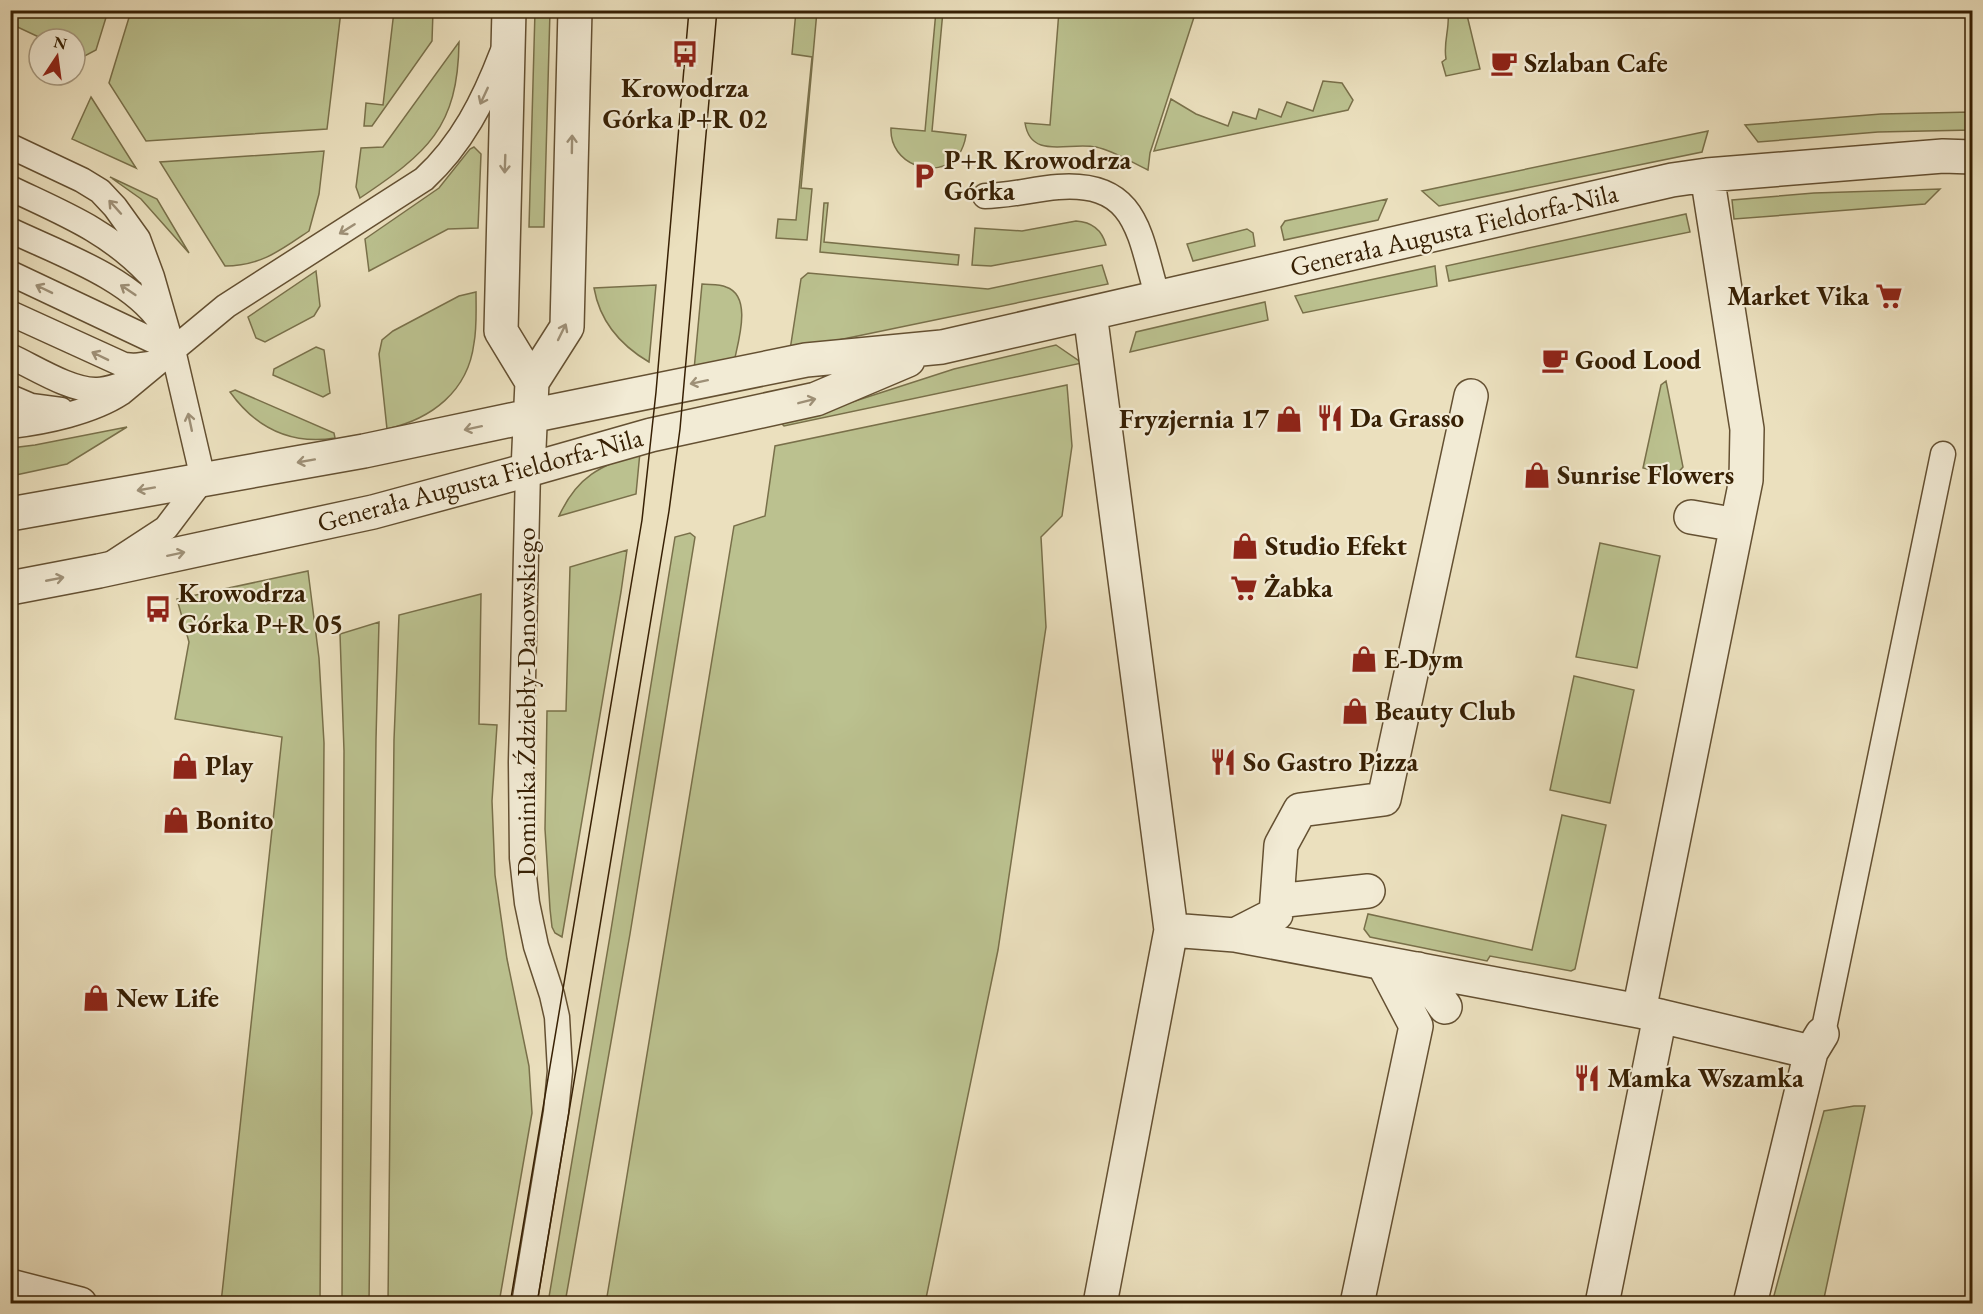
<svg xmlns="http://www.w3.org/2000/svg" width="1983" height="1314" font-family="'EB Garamond',serif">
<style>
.green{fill:#bbc18f;stroke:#79704a;stroke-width:1.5}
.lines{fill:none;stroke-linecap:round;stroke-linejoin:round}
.service-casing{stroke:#645032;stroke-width:27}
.minor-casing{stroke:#645032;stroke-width:36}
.tertiary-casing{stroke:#645032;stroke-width:36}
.service{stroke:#f2ebd5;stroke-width:24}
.minor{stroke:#f2ebd5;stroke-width:33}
.tertiary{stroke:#f2ebd5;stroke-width:33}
.tram{stroke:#372004;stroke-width:1.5}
.oneway{stroke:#9e9077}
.labels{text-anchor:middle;stroke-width:4.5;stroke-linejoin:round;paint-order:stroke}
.poi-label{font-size:27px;font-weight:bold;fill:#372004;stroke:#f2ebd5;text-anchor:start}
.street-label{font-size:27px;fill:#372004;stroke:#f2ebd5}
</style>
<rect width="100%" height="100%" fill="#ebe0be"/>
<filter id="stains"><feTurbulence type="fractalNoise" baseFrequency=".00333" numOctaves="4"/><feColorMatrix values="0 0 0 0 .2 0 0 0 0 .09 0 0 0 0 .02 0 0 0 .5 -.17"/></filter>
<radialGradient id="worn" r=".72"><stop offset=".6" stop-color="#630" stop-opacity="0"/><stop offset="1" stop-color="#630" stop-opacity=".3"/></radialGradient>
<path class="green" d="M10 11 11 10 108 11 96 50 81 58 75 54V39H43L11 24Z
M131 11H341L327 129 146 141 109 83Z
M394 11H433L432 41 372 126H364L366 103 383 105Z
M535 11H550L544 227H529Z
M796 11H817L801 188 812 189 807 240 776 238 778 219 796 220 812 57 792 54Z
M936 11H943L932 131 966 135C965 142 962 150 958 156 937 181 889 165 891 128L925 131Z
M1059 11H1196L1150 153 1148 170C1131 162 1114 151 1096 147 1070 141 1031 161 1025 123L1050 125Z
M1454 11H1466L1480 69 1446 76 1442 62 1446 59C1443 42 1450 29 1448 12Z
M459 42C458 128 427 153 360 198L356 187 361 148 383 147Z
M1323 81 1342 83 1353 100 1348 110 1154 151 1171 99 1196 114 1228 126 1233 112 1256 119 1259 109 1281 117 1287 102 1313 111Z
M91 97 136 168 72 139Z
M1972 112V130L1878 132 1758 142 1745 125 1881 114Z
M1708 131 1702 152 1439 206 1422 191Z
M474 147 481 154 478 228 448 229 369 271 365 239 439 188 470 149Z
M324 151 319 194 309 231C281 250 261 266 225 266L160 162Z
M110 177 157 199 189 253 141 199Z
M1940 189 1925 204 1734 219 1732 200 1814 193Z
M1387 199 1378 220 1284 240 1281 227 1285 221Z
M824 203H828L824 242 959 255 958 265 820 252Z
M1686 214 1690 232 1449 281 1446 266Z
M1076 221C1092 222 1102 230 1106 245L991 266 972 265 975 228 1022 231Z
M1247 229 1253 233 1255 246 1193 261 1187 244Z
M1102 265 1108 284 790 350 801 279 808 273 988 289Z
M1435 266 1437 286 1303 313 1295 296Z
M316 271 320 306 314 316 265 342 256 338 248 317Z
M702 284C710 285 719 284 726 287 753 296 738 342 734 362L694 370Z
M656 285 649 362C620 345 600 322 594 288Z
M476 292C476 309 477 327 474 343 468 392 431 419 387 429L379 354 382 340 393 331 459 296Z
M1265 302 1268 320 1130 352 1136 332Z
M1056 345 1082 363 784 426 780 422 818 413 954 369Z
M316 347 324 350 330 393 323 397 273 375 274 369Z
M1666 381 1683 467 1675 476 1643 468 1661 385Z
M1067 385 1072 446 1062 516 1041 537 1046 627 998 950 925 1303H606L734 526 765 516 775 446Z
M235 390 334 433 335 438C291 445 256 428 230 392Z
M127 427 67 464 11 476V448L35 445Z
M640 452 636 494 559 516C578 475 600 467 640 452Z
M690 533 695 537 630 934 565 1303H548L610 936 675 537Z
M1600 543 1660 556 1637 668 1576 657Z
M627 550 621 592 562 937 555 933 552 927 550 909 545 829 547 711H566L570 567Z
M308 571 319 658 324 743 320 1303H221L282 737 175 719 189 642 177 599Z
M481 594 479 724 497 725 492 801 495 875 507 959 529 1066 532 1113 499 1303H388L394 740 399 615Z
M379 622 376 739 369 1303H342L344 751 340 634Z
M1574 676 1634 690 1610 803 1550 790Z
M1562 815 1606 825 1575 969 1571 971 1490 956 1487 961 1370 937 1364 929 1368 914 1532 950Z
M1854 1106H1865L1823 1303H1772L1824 1111Z"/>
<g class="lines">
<defs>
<path id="service" d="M10 146 82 180 100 191 115 207 138 239 152 277 173 350 203 479 166 528 114 562
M10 188C62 213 107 230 148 273
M985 196C1009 196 1033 189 1058 187 1139 181 1139 236 1158 298
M10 230C58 253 131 278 161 323
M10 273 173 350
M10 313 124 365 135 366 157 363
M10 356C34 367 71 391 97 390 107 390 116 386 125 384
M10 397 31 406 61 410
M10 426C45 422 92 412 121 393L226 306 424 179C462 144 484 100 502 53
M1823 1033 1943 454
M524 1304 556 1112 560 1071 557 1017 552 995 536 946 527 903 522 858 521 762 528 470"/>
<path id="minor" d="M1090 313 1171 930 1100 1304
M530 416 806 360 942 347 1672 180 1707 175 1943 156 1972 157
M528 470 651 435 816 399 908 360
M1691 517 1737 525
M1277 901 1368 891
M1171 930 1235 935 1276 914 1281 845 1300 810 1384 799 1471 396
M1235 935 1639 1011 1811 1052
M1418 969 1445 1007
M1639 1011 1746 480 1747 429 1707 175
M10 1286 80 1304
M1357 1304 1416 1026 1383 963
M1602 1304 1660 1016
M1750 1304 1811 1052 1822 1034"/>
<path id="tertiary" d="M509 10 501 331 532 382
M10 514 364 451 530 416
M10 588 99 571 373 512 528 470 532 382 567 327 575 10"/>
</defs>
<use href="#service" class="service-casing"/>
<use href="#minor" class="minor-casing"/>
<use href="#tertiary" class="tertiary-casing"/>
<use href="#service" class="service"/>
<use href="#minor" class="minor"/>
<use href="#tertiary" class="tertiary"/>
<path class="tram" d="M510 1304 642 520 656 392 689 10
M537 1304 669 511 680 429 717 10"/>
</g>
<defs><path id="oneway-shaft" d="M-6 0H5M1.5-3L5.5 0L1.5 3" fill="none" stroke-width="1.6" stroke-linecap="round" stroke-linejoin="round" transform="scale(1.5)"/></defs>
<g class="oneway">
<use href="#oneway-shaft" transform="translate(484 96) rotate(115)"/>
<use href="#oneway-shaft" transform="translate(572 144) rotate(-89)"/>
<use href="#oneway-shaft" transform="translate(505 164) rotate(92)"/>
<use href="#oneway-shaft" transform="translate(115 207) rotate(-132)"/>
<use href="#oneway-shaft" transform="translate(347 229) rotate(148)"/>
<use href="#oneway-shaft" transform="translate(44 289) rotate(-154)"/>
<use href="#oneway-shaft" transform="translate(128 290) rotate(-146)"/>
<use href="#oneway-shaft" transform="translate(562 332) rotate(-64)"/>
<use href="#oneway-shaft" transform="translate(100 356) rotate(-154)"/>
<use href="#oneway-shaft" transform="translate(699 382) rotate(168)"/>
<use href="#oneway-shaft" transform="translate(807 401) rotate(-14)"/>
<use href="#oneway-shaft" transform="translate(190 422) rotate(-102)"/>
<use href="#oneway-shaft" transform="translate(473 428) rotate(168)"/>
<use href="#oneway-shaft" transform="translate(306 461) rotate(170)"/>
<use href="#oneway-shaft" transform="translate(146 489) rotate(170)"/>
<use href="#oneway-shaft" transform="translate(176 554) rotate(-12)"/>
<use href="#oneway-shaft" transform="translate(55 579) rotate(-11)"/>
</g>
<defs>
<symbol id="bus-bare" viewBox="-9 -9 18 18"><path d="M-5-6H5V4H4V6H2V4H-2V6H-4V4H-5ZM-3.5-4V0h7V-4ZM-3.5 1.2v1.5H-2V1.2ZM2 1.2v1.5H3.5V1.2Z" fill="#8f2418" stroke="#f2ebd5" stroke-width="2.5" paint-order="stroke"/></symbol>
<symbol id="cafe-bare" viewBox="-9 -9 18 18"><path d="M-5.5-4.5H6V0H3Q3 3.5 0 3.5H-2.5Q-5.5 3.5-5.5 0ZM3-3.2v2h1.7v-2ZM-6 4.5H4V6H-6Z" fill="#8f2418" stroke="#f2ebd5" stroke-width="2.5" paint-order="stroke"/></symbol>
<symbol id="parking-bare" viewBox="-9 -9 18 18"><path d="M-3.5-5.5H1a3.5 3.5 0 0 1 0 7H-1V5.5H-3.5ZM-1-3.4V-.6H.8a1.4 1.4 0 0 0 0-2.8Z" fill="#8f2418" stroke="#f2ebd5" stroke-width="2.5" paint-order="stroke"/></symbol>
<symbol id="supermarket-bare" viewBox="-9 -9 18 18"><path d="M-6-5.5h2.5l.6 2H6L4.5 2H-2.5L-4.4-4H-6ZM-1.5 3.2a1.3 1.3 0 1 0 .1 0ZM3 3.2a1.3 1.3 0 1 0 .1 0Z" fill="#8f2418" stroke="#f2ebd5" stroke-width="2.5" paint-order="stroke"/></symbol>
<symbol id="restaurant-bare" viewBox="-9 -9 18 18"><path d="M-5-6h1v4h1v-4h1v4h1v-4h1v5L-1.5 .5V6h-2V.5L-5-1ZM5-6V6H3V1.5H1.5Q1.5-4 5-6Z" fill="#8f2418" stroke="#f2ebd5" stroke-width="2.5" paint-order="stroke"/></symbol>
<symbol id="shop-bare" viewBox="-9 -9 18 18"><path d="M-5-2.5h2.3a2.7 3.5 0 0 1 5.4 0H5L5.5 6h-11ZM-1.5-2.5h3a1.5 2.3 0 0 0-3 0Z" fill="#8f2418" stroke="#f2ebd5" stroke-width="2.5" paint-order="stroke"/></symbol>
</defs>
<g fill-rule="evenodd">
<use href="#bus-bare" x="666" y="35" width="38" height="38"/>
<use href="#cafe-bare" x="1485" y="44" width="38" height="38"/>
<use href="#parking-bare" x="905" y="157" width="38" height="38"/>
<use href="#supermarket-bare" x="1870" y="277" width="38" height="38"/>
<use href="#cafe-bare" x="1536" y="341" width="38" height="38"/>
<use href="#restaurant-bare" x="1311" y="399" width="38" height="38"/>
<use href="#shop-bare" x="1270" y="400" width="38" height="38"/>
<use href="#shop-bare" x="1518" y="456" width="38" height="38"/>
<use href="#shop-bare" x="1226" y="527" width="38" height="38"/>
<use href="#supermarket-bare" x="1225" y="569" width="38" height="38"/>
<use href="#bus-bare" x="139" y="590" width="38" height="38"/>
<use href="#shop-bare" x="1345" y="640" width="38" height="38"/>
<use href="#shop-bare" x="1336" y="692" width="38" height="38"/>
<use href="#restaurant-bare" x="1204" y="743" width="38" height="38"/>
<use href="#shop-bare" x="166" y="747" width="38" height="38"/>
<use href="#shop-bare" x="157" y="801" width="38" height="38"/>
<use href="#shop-bare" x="77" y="979" width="38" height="38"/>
<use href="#restaurant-bare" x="1568" y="1059" width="38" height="38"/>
</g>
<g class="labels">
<g class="poi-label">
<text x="1524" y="72">Szlaban Cafe</text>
<text x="685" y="97" text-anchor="middle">Krowodrza<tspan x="685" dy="31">Górka P+R 02</tspan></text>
<text x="944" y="169">P+R Krowodrza<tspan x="944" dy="31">Górka</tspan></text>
<text x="1869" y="305" text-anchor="end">Market Vika</text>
<text x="1575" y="369">Good Lood</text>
<text x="1350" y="427">Da Grasso</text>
<text x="1269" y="428" text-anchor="end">Fryzjernia 17</text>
<text x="1557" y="484">Sunrise Flowers</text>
<text x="1265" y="555">Studio Efekt</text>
<text x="1264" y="597">Żabka</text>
<text x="178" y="602">Krowodrza<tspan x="178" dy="31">Górka P+R 05</tspan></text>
<text x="1384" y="668">E-Dym</text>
<text x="1375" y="720">Beauty Club</text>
<text x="1243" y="771">So Gastro Pizza</text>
<text x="205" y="775">Play</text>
<text x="196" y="829">Bonito</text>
<text x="116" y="1007">New Life</text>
<text x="1607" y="1087">Mamka Wszamka</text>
</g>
<g class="street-label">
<text transform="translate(1454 230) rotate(-13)" y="9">Generała Augusta Fieldorfa-Nila</text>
<text transform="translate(480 480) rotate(-15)" y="9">Generała Augusta Fieldorfa-Nila</text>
<text transform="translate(526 702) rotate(-90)" y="9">Dominika Ździebły-Danowskiego</text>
</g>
</g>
<rect width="1983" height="1314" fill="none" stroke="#ebe0be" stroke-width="36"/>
<rect x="12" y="12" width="1959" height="1290" fill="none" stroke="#372004" stroke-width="3"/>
<rect x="18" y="18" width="1947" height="1278" fill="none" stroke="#372004" stroke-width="1.5"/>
<g transform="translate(57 57) rotate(13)"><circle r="28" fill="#f2ebd5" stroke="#a79a81" stroke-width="1.5"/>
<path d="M0-4.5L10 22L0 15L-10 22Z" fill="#8f2418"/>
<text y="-9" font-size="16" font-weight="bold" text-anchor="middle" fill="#372004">N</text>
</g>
<rect width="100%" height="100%" filter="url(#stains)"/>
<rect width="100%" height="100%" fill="url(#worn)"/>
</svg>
